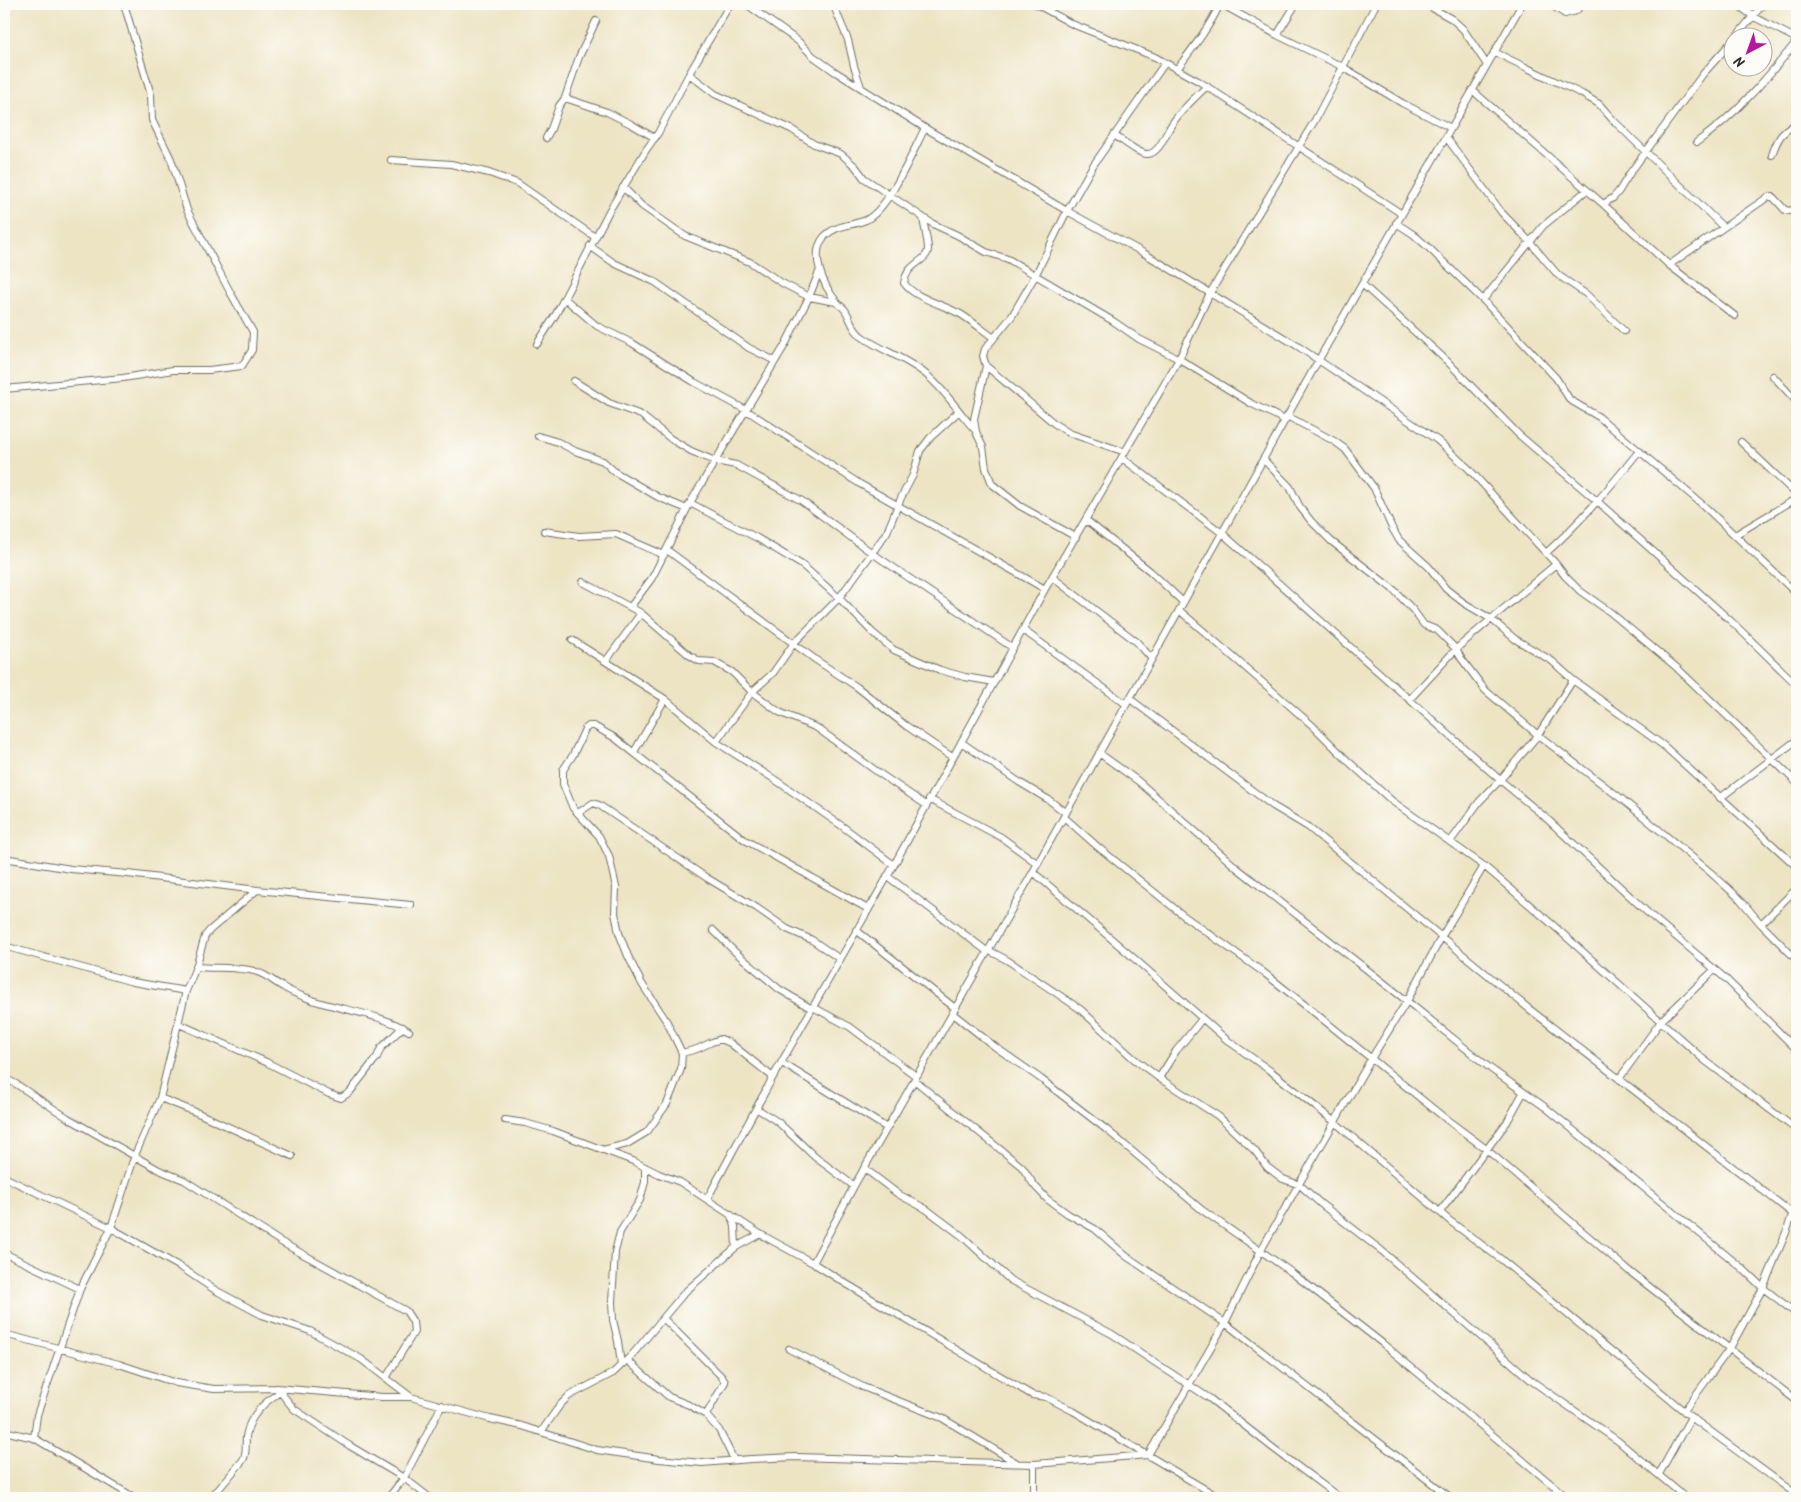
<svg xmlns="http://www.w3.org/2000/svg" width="1801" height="1502" font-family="Kalam,sans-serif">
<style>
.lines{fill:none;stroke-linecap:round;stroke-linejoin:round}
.minor-casing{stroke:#6f6c61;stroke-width:8}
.minor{stroke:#fff;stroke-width:6}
</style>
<rect width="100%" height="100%" fill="#fdfcf7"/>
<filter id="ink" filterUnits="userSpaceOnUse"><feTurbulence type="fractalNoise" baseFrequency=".02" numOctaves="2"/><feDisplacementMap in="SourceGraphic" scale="10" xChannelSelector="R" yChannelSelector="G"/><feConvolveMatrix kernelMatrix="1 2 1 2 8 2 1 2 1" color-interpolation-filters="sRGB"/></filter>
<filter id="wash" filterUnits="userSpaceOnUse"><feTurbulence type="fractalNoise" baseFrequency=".0096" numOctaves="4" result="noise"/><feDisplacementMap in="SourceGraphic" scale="20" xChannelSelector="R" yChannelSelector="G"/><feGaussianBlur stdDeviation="1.12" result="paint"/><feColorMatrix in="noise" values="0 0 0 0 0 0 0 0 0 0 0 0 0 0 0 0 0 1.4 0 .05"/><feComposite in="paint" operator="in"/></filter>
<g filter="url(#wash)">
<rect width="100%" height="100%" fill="#ede4c4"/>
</g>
<g filter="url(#ink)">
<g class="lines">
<defs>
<path id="minor" d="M746 4 798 41 813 56 834 71 925 128 1067 211 1142 252 1296 345 1437 440 1468 468 1556 564 1565 576 1580 591 1610 612 1676 667 1797 783
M833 4 848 40 854 66 861 87
M1036 4 1072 24 1155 57 1200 82 1402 214
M1221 4 1277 35 1343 67 1402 103 1451 128
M1425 4 1452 19 1463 29 1487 65
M1550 4 1565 14 1576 11 1582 4
M1737 4 1754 17 1797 39
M1277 35 1296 4
M1735 38 1763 4
M1494 52 1582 94 1599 104 1613 120 1723 227
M1177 69C1193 48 1209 28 1220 4
M689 74 715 94 791 129 814 144 841 154 855 166 864 178 933 224 957 235 986 252 1008 259 1113 321 1139 339 1179 359 1252 404 1285 420
M1472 90 1603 204 1669 265 1735 316
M565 98 607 112 631 124 655 138
M925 128C913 151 889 209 866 220 852 226 836 224 824 237 809 255 824 287 837 302 839 305 843 307 845 310 851 319 852 329 861 336 882 351 909 359 929 377 947 393 960 414 976 431
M1114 135C1122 140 1140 155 1148 154 1160 153 1166 132 1172 124 1181 110 1195 98 1207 86
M1446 137 1502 213 1530 242 1558 275 1586 294 1624 331
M546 138 551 129 559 106 565 98 579 57 596 21
M1697 142C1736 115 1767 78 1797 41
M1772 155C1778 137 1781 133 1797 123
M391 160 451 164 489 173 517 183 595 237
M623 187 642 206 685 236 750 262 782 283 809 297 836 302
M1603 204 1613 198 1619 191 1630 173 1703 74 1734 39
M923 218C924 226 928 242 928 249 928 262 907 262 904 283 915 299 946 305 962 315 973 322 983 330 994 338
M1396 223 1413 234 1429 248 1483 300 1556 378 1570 400 1599 417 1703 505 1797 594
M590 246 614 263 655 282 749 348 775 361
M1669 265 1768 197H1773L1785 210 1790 211 1797 208
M1362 284 1446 360 1518 434 1597 501 1732 622 1797 685
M564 298 597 326 632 343 694 382 746 410 860 484 1045 589
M1483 300 1543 226 1587 190
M537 344 556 314 609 211 646 150 658 133 689 74 730 4
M986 366 1055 424 1069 433 1125 452
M1773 376 1797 402
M574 381 609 403 641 415 671 439 691 451 715 461 736 465 802 501 872 553 1013 648
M4 389 123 378 173 370H209L242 366 252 350 253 332 230 292 187 210 171 159 152 120 151 95 124 4
M1287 416 1334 441 1345 449 1374 488 1392 528 1399 540 1429 567 1446 589 1464 603 1491 619 1515 639 1552 661 1573 680 1664 746 1797 867
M538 436 558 442 575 451 603 461 615 472 658 497 687 509
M1741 442 1797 495
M1122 458 1222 533 1500 780 1545 817 1648 913 1726 979 1797 1050
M1263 459 1290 487 1300 507 1311 521 1331 541 1394 590 1413 610 1424 625 1437 630 1456 649 1461 658 1485 690 1538 735 1623 800 1710 872 1739 898 1761 924 1797 960
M690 503 757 538 802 565 839 598 873 633 894 650 940 670 965 677 994 682
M1086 520 1150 571 1183 602
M544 531 579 536 616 534 664 555
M1735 535 1797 498
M1076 537 1020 506 992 484 986 468 983 447 976 432 974 419 986 366 983 356 985 349 1012 316 1035 276 1067 211 1092 167 1165 63
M667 550 816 660 857 687 905 725 952 757
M1546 553C1581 522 1610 487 1639 451
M1052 577 1137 642 1152 659
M583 582 641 613 689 655 699 661 714 662 732 672 752 692 779 712 817 728 879 773 926 805
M631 606 652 578 690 503 785 345 809 297 819 272
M1023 630 1126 704
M572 640 665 699 716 742 774 779 842 826 894 865
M606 661 641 613
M1130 699 1273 806 1308 827 1528 1008 1797 1217
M1410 699 1456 649 1556 564
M716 742 752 692 773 673 794 643 839 598 872 553 887 532 901 498 913 475 920 451 930 438 958 412
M961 742 1019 782 1049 800 1066 813
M634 752 665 699
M1099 753 1138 781 1237 868 1407 1001 1491 1069 1545 1107 1742 1268 1763 1288 1797 1314
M1720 798 1797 740
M929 799 1001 837 1038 864
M578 813 593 803 599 805 707 878 757 908 787 929 812 940 840 959
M1064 817 1098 847 1184 916 1263 972 1315 1013 1446 1119 1486 1149 1629 1271 1797 1401
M1450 842 1479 802 1500 780 1538 735 1573 680
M4 858 71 869 128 874 257 890 411 905
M1484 866 1553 925 1703 1059 1797 1130
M1033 872 1128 953 1227 1040 1272 1072 1336 1123 1450 1221 1502 1260 1691 1417 1797 1495
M887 876 988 952
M1761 924 1797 888
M713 930 735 952 779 989 812 1009
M856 930 955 1008
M4 946 133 982 186 991
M988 950 1007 960 1080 1009 1133 1058 1159 1078 1218 1116 1255 1151 1267 1167 1283 1179 1300 1185 1321 1204 1382 1251 1532 1381 1618 1441 1686 1498
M196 967C217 969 238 966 257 972 267 975 274 982 283 987 292 993 305 997 315 1001 347 1011 380 1014 409 1031
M813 1007 850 1027 916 1076
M952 1013 994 1046 1041 1079 1107 1130 1202 1210 1291 1272 1382 1343 1568 1498
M179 1024 266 1062 329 1094 341 1098 350 1092 377 1057 381 1048 403 1027
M682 1053 697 1049 712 1042 721 1039 730 1043 773 1077
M782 1063 887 1128
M4 1078 16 1084 68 1118 159 1170 184 1180 281 1242 406 1311 413 1322 414 1332 386 1378
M1159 1078 1176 1051 1202 1019
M1619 1079 1661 1021 1714 970
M914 1080 1022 1167 1034 1185 1047 1199 1068 1214 1095 1229 1126 1256 1225 1323 1451 1498
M160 1098 198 1113 292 1156
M756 1108 778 1122 815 1157 854 1186
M505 1120 525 1123 553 1131 633 1161 659 1174 680 1182 760 1234 813 1263 845 1283 1032 1395 1046 1397 1073 1411 1220 1498
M603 1150 627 1144 647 1132 667 1104 681 1069 682 1053 667 1022 642 984 628 956 619 933 615 913 616 887 609 856 599 836 573 808 563 784V770L573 755 585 729 589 726H594L615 738 745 840 868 909
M864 1168 898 1194 926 1209 962 1236 1010 1280 1112 1334 1165 1369 1209 1398 1273 1448 1340 1498
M4 1177 111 1228 182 1268 215 1290 262 1315 310 1331 361 1359 411 1397
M707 1199 773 1077 894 865 1045 589 1179 359 1210 293 1315 120 1376 4
M1440 1212 1507 1122 1523 1093
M730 1214 735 1226 736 1247
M4 1253 80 1289
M813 1263 854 1186 1033 872 1318 361 1522 4
M663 1318 722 1377 725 1382 706 1415
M4 1334 119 1364 176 1383 214 1389 277 1388 382 1397H411L490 1419 522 1426 597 1450 659 1459 702 1463 751 1459 796 1457 1034 1464 1148 1455
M789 1349 863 1387 942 1418 1017 1463
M627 1360 669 1397 689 1405 706 1415 719 1430 734 1460
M621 1365 618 1341 613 1320 612 1302 615 1252 620 1232 640 1200 645 1182V1167
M277 1388 294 1409 350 1446 404 1478 430 1498
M1684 1411 1730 1348 1763 1288 1787 1230 1797 1200
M4 1431 34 1438 135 1498
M541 1432 560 1405 569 1396 613 1373 632 1355 685 1292 736 1247 760 1234
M34 1438 37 1415 80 1289 111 1228 135 1155 160 1098 186 991 196 967 205 936 210 930 257 890
M1148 1455 1225 1323 1261 1250 1371 1059 1407 1001 1442 936 1484 866 1392 801 1348 761 1313 726 1179 610
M1034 1464V1498
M1659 1474 1691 1417
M207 1498 218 1490 243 1460C248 1452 244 1441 247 1432 251 1414 266 1401 280 1392
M388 1498 404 1478 442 1405"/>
</defs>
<use href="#minor" class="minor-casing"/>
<use href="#minor" class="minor"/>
</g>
</g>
<rect width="1801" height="1502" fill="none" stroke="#fdfcf7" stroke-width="20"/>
<g transform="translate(1748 52) rotate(221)"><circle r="24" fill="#fdfcf7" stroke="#a9a8a5"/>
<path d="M0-4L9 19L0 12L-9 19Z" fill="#b5179e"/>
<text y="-8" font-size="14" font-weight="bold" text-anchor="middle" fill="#2b2b2b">N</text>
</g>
</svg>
